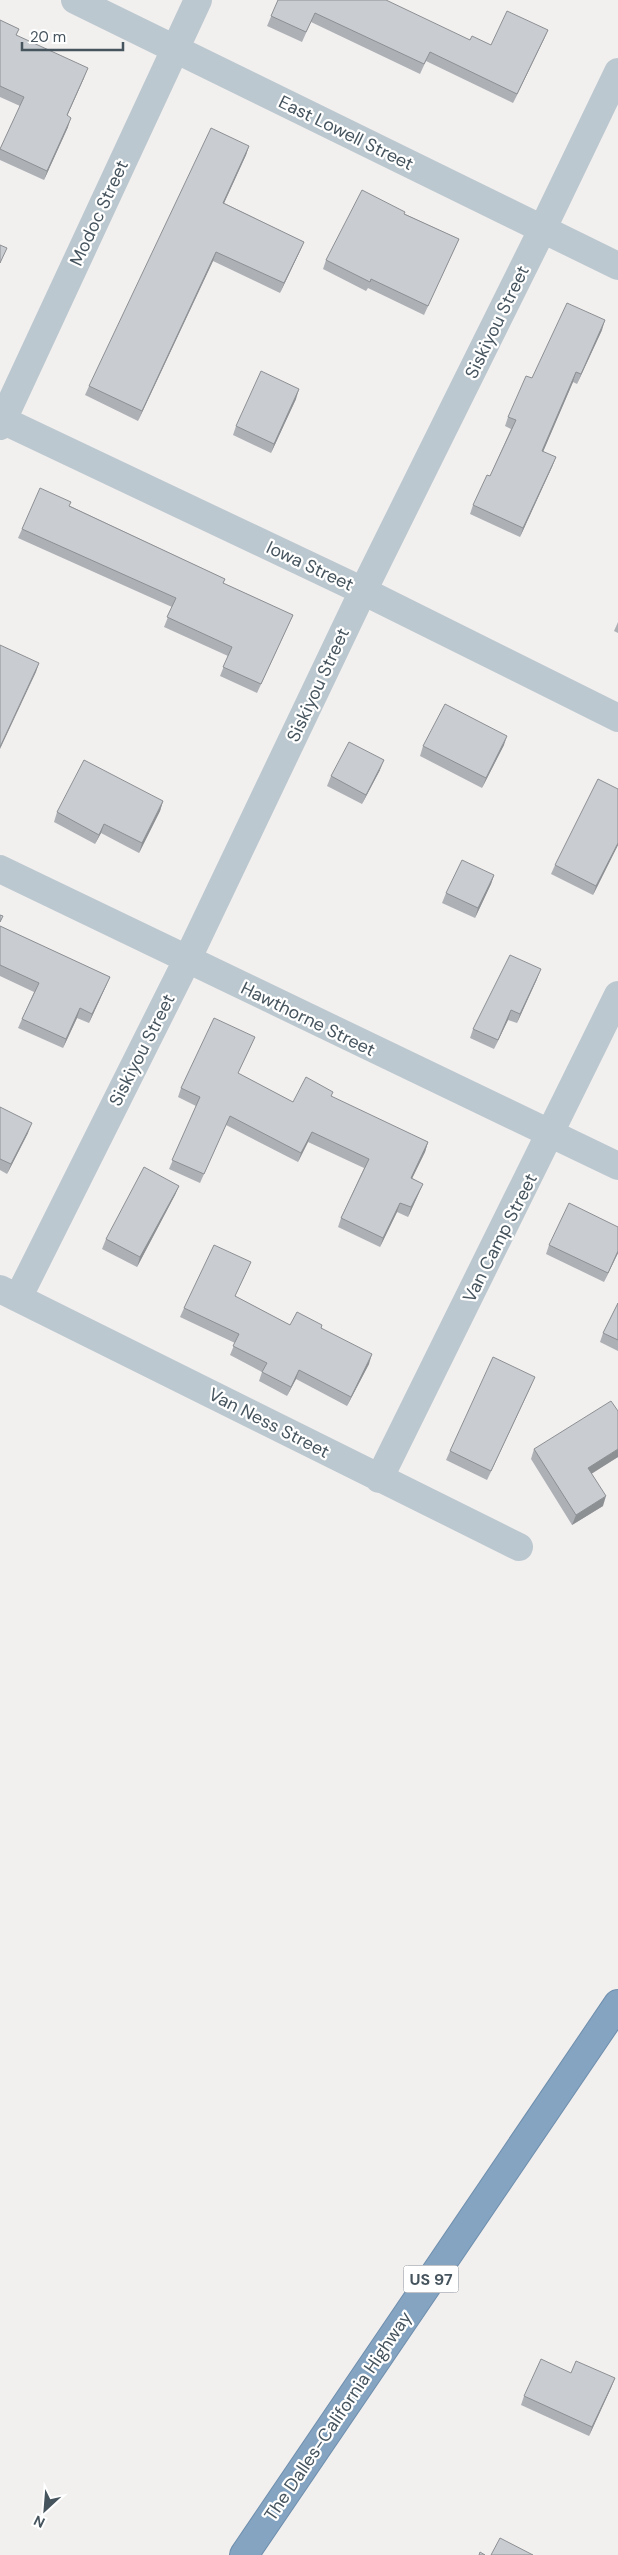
<svg xmlns="http://www.w3.org/2000/svg" width="618" height="2555" font-family="'DM Sans',sans-serif">
<style>
.lines{fill:none;stroke-linecap:round;stroke-linejoin:round}
.highway-casing{stroke:#6f8fad;stroke-width:30}
.minor{stroke:#bcc8cf;stroke-width:28}
.highway{stroke:#84a4c1;stroke-width:28}
.wall{fill:#adb0b5}
.shaded-wall{fill:#8d9093}
.building{fill:#c9cdd2;stroke:#8d9093}
.labels{text-anchor:middle;stroke-width:4.5;stroke-linejoin:round;paint-order:stroke}
.shield{fill:#fff;stroke:#7e878e;stroke-width:1}
.shield-label{font-size:16px;font-weight:bold;fill:#46545e}
.street-label{font-size:18px;fill:#46545e;stroke:#fff}
</style>
<rect width="100%" height="100%" fill="#f2efef"/>
<g class="lines">
<defs>
<path id="highway" d="M244 2555 618 2004"/>
</defs>
<use href="#highway" class="highway-casing"/>
<path class="minor" d="M75 0 618 266
M0 419 363 591 618 718
M0 426 198 0
M0 869 618 1166
M0 1289 519 1547
M18 1298 187 960 363 591 542 230 618 72
M379 1479 618 995"/>
<use href="#highway" class="highway"/>
</g>
<path class="wall" d="M278 0 470 40 491 45 548 30 544 39 513 103 426 61 420 74 311 22 302 42 267 26Z
M0 20 19 29 16 35 84 78 67 116 68 127 44 180 0 160V149L20 106 0 97Z
M249 146 246 155 224 203 304 242 300 251 280 293 213 261 138 421 85 395 89 386Z
M405 214 459 239 455 248 424 315 368 288 366 291 323 269 326 260Z
M602 330 577 384 573 382 543 452 556 457 552 467 520 537 470 514 473 505 490 476 511 429 505 426 508 417 532 378Z
M296 399 271 453 233 435 236 426Z
M70 506 225 579 223 583 293 615 289 624 257 693 220 676 228 656 164 627 172 607 18 538 22 529Z
M618 622V633L614 631Z
M504 745 482 788 420 756 423 746Z
M380 770 362 804 327 786 331 776Z
M163 801 160 811 139 853 101 833 95 844 54 822 57 812Z
M618 845 593 895 551 874 555 865Z
M494 875 491 884 475 918 442 903 446 893Z
M0 926 110 977 106 986 89 1023 77 1018 63 1048 18 1028 34 992 0 976Z
M537 979 517 1023 508 1020 494 1049 470 1038 473 1029Z
M255 1037 251 1046 238 1073 293 1102 331 1097 428 1142 425 1152 412 1178 423 1184 419 1193 408 1217 397 1212 380 1247 338 1227 341 1218 364 1168 308 1142 298 1162 226 1125 200 1183 169 1169 196 1106 178 1097 181 1088Z
M0 1107 28 1133 7 1174 0 1170Z
M179 1186 175 1195 137 1267 102 1249 106 1239Z
M549 1245 618 1253 604 1282 546 1254Z
M247 1271 235 1296 290 1325 321 1328 369 1364 347 1406 296 1379 287 1396 259 1381 262 1372 230 1355 235 1343 180 1317 184 1308Z
M618 1303V1351L600 1342 603 1333Z
M531 1386 487 1480 446 1460 450 1451Z
M534 1449 618 1457 591 1473 603 1506 572 1525 531 1459Z
M571 2373 615 2378 611 2388 589 2436 521 2405 524 2396Z"/>
<path class="shaded-wall" d="M548 30 544 39 513 103 517 94Z
M88 68 84 78 63 125 67 115Z
M71 118 68 127 44 180 47 171Z
M249 146 246 155 220 212 223 203Z
M304 242 300 251 280 293 284 283Z
M216 252 213 261 138 421 142 411Z
M605 320 602 330 577 384 581 374Z
M576 372 573 382 539 461 542 451Z
M299 389 296 399 271 453 274 444Z
M556 457 552 467 520 537 523 528Z
M39 663 36 672 0 749V747Z
M507 736 504 745 482 788 486 778Z
M384 760 380 770 362 804 366 795Z
M163 801 160 811 139 853 142 843Z
M104 824 101 833 95 844 99 835Z
M618 843V845L593 895 596 886Z
M494 875 491 884 475 918 478 908Z
M541 969 537 979 517 1023 520 1014Z
M110 977 106 986 89 1023 92 1014Z
M80 1008 77 1018 63 1048 66 1039Z
M511 1010 508 1020 494 1049 498 1040Z
M32 1123 28 1133 7 1174 11 1164Z
M312 1132 308 1142 298 1162 301 1153Z
M428 1142 425 1152 408 1187 411 1178Z
M423 1184 419 1193 408 1217 411 1207Z
M179 1186 175 1195 137 1267 140 1257Z
M400 1203 397 1212 380 1247 383 1238Z
M618 1251V1253L604 1282 608 1273Z
M372 1354 369 1364 347 1406 351 1397Z
M299 1370 296 1379 287 1396 291 1387Z
M535 1377 531 1386 487 1480 491 1471Z
M618 1449V1457L585 1478 588 1468Z
M606 1496 603 1506 572 1525 576 1515Z
M615 2378 611 2388 589 2436 592 2427Z"/>
<path class="building" d="M278 0H386L470 40 472 36 491 45 507 11 548 30 517 94 430 52 424 64 315 13 306 32 271 16Z
M0 20 19 29 16 35 88 68 67 115 71 118 47 171 0 149 24 97 0 86Z
M211 128 249 146 223 203 304 242 284 283 216 252 142 411 89 386Z
M362 190 405 212 404 214 459 239 428 306 371 279 370 282 326 260Z
M0 245 7 248 0 263Z
M567 303 605 320 581 374 576 372 542 451 556 457 523 528 473 505 487 475 490 476 516 420 508 417 526 376 532 378Z
M261 371 299 389 274 444 236 426Z
M40 488 71 502 69 506 225 579 223 583 293 615 261 684 223 667 232 647 167 617 176 598 22 529Z
M0 645 39 663 0 747Z
M445 704 507 736 486 778 423 746Z
M349 742 384 760 366 795 331 776Z
M84 760 163 801 142 843 104 824 99 835 57 812Z
M598 779 618 789V843L596 886 555 865Z
M462 860 494 875 478 908 446 893Z
M0 915 3 916 0 922Z
M0 926 110 977 92 1014 80 1008 66 1039 22 1019 39 983 0 965Z
M510 955 541 969 520 1014 511 1010 498 1040 473 1029Z
M214 1018 255 1037 238 1073 293 1102 306 1077 333 1092 331 1096 428 1142 411 1178 423 1184 411 1207 400 1203 383 1238 341 1218 369 1159 312 1132 301 1153 230 1116 204 1174 172 1160 200 1097 181 1088Z
M0 1107 32 1123 11 1164 0 1159Z
M144 1167 179 1186 140 1257 106 1239Z
M569 1203 618 1227V1251L608 1273 549 1245Z
M214 1245 251 1262 235 1296 290 1325 297 1312 322 1325 321 1328 372 1354 351 1397 299 1370 291 1387 262 1372 267 1363 233 1346 239 1334 184 1308Z
M618 1303V1340L603 1333Z
M493 1357 535 1377 491 1471 450 1451Z
M611 1401 618 1411V1449L588 1468 606 1496 576 1515 534 1449Z
M541 2359 571 2373 576 2361 615 2378 592 2427 524 2396Z
M500 2538 533 2555H491Z
M480 2552 485 2555H479Z"/>
<g class="labels">
<rect class="shield" x="403.5" y="2265.5" width="55" height="27" rx="4"/>
<g class="shield-label">
<text x="431" y="2285">US 97</text>
</g>
<g class="street-label">
<text transform="translate(346 133) rotate(26)" y="6">East Lowell Street</text>
<text transform="translate(99 213) rotate(-65)" y="6">Modoc Street</text>
<text transform="translate(497 322) rotate(-64)" y="6">Siskiyou Street</text>
<text transform="translate(310 566) rotate(25)" y="6">Iowa Street</text>
<text transform="translate(318 685) rotate(-65)" y="6">Siskiyou Street</text>
<text transform="translate(308 1019) rotate(26)" y="6">Hawthorne Street</text>
<text transform="translate(142 1050) rotate(-63)" y="6">Siskiyou Street</text>
<text transform="translate(500 1238) rotate(-63)" y="6">Van Camp Street</text>
<text transform="translate(269 1423) rotate(27)" y="6">Van Ness Street</text>
<text transform="translate(338 2416) rotate(-56)" y="6">The Dalles-California Highway</text>
</g>
</g>
<g transform="translate(45 2510) rotate(206)" stroke="#ffffff" stroke-width="4" paint-order="stroke">
<path d="M0-4L9 19L0 12L-9 19Z" fill="#46545e"/>
<text y="-8" font-size="14" font-weight="bold" text-anchor="middle" fill="#46545e">N</text>
</g>
<path d="M22 42v8h101v-8" fill="none" stroke="#46545e" stroke-width="2.5"/>
<text x="30" y="42" font-size="15" fill="#46545e" stroke="#ffffff" stroke-width="4" paint-order="stroke">20 m</text>
</svg>
